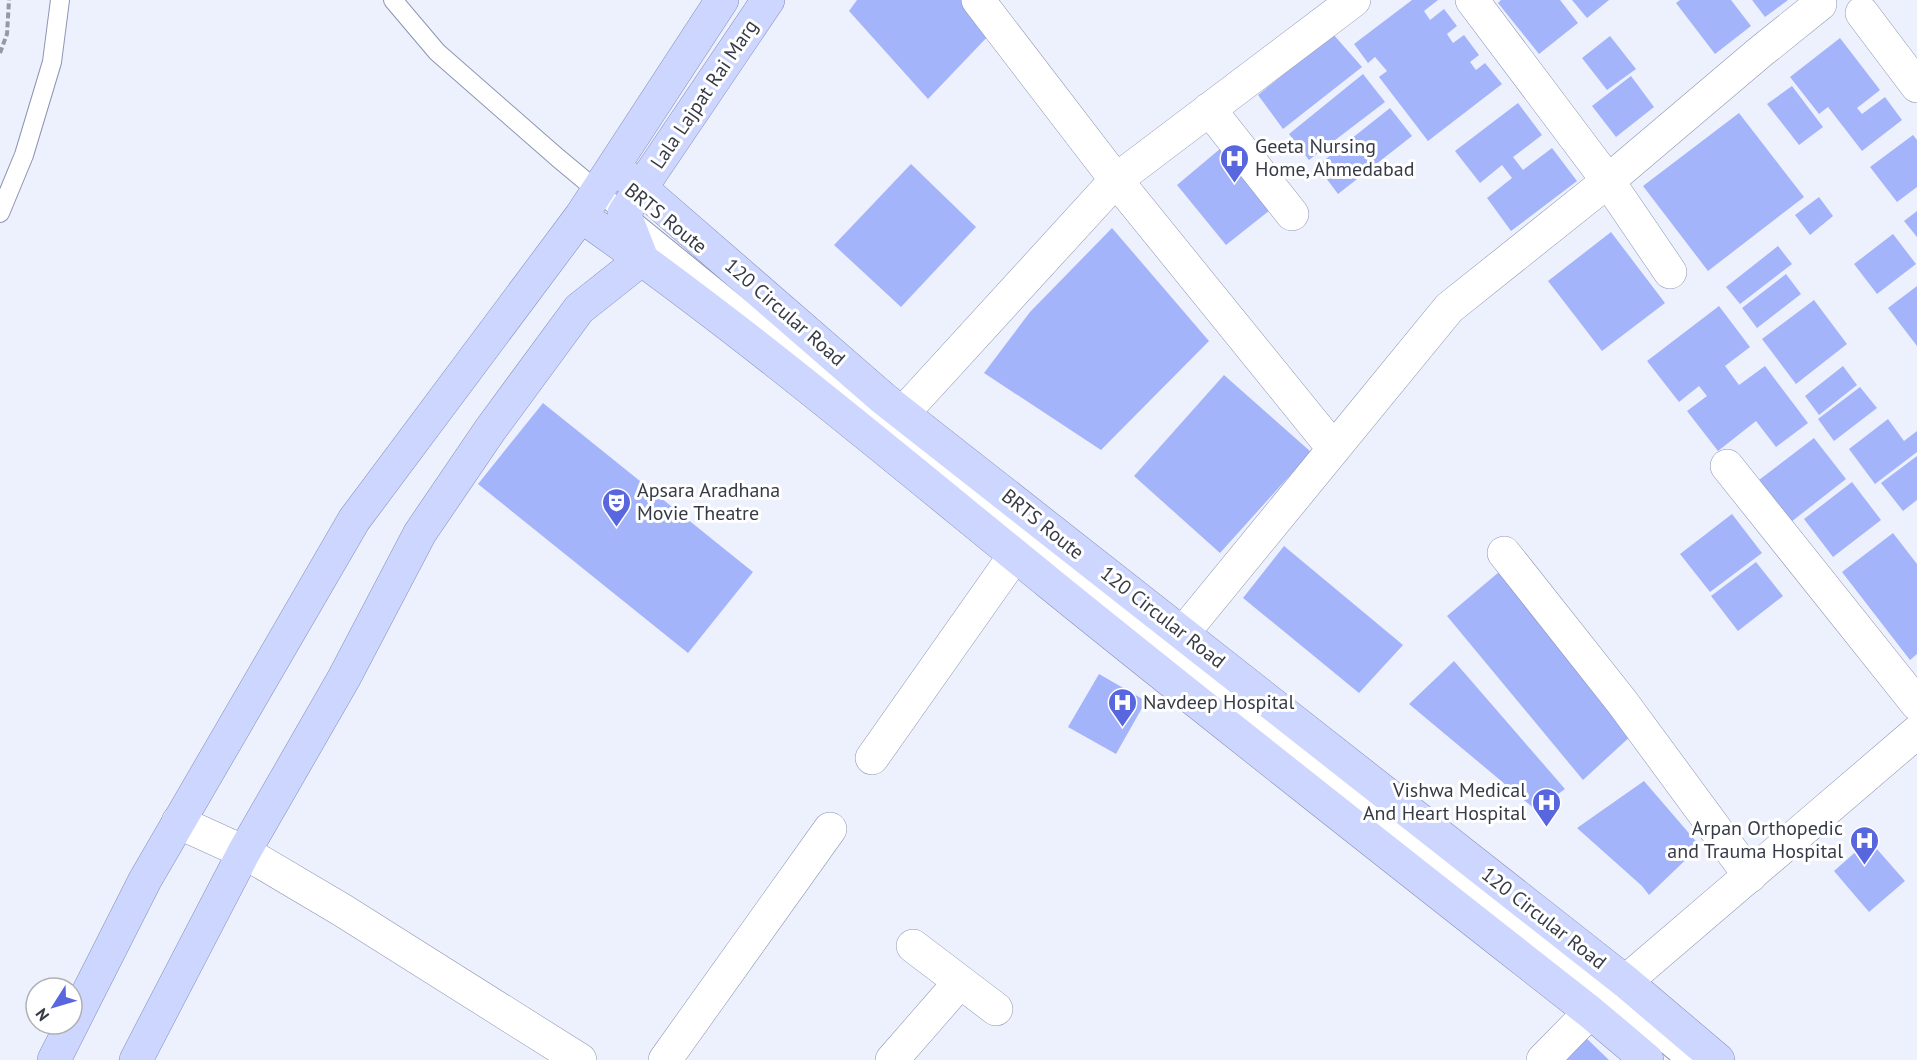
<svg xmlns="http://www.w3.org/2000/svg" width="1917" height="1060" font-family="'PT Sans',sans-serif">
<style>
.building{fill:#a4b4fa}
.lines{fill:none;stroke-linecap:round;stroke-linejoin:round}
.service-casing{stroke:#8c94b1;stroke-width:20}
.minor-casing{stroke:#8c94b1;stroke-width:34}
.tertiary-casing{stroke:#8c94b1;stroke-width:34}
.primary-casing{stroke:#838ebd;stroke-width:34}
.path{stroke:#9599a6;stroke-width:4;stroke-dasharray:6 3;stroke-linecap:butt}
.service{stroke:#fff;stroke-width:18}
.minor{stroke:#fff;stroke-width:33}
.tertiary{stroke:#fff;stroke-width:33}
.primary{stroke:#cdd6fe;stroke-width:33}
.labels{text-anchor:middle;stroke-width:6;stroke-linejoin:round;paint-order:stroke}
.street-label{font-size:20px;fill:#373b47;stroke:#fff}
.poi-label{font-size:20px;fill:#373b47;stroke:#fff;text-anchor:start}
</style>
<rect width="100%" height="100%" fill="#edf1fe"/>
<path class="building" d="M857 0H966L992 32 928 99 849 11Z
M1412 0H1438L1424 11 1430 20 1444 9 1457 26 1447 34 1453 43 1464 35 1479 55 1470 62 1476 70 1485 63 1502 84 1428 141 1379 77 1387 71 1375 57 1368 63 1354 44Z
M1501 0H1560L1578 23 1539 54 1498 3Z
M1572 0H1609L1587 18Z
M1680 0H1731L1751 26 1715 54 1676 3Z
M1752 0H1788L1765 17Z
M1333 34 1362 67 1283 129 1258 95Z
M1610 36 1636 69 1607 90 1582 58Z
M1840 38 1880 90 1857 108 1862 114 1885 97 1902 120 1862 151 1828 107 1819 114 1790 77Z
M1363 74 1385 102 1309 160 1289 134Z
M1631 76 1654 107 1616 137 1592 106Z
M1792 86 1823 127 1799 145 1767 104Z
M1518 103 1542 135 1513 157 1523 170 1552 148 1577 181 1511 231 1487 198 1512 178 1502 165 1480 183 1455 151Z
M1390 108 1412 136 1338 194 1317 166Z
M1739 113 1804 197 1708 271 1643 186Z
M1913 135 1917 140V187L1897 202 1870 167Z
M1227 143 1275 206 1226 245 1177 185Z
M911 164 976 227 901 307 834 245Z
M1819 197 1833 216 1810 235 1795 215Z
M1917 211V237L1904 221Z
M1112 228 1209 341 1101 450 984 373 1030 312Z
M1611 232 1665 303 1602 351 1548 281Z
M1893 234 1916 264 1877 294 1854 264Z
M1778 246 1792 264 1740 304 1726 287Z
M1786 274 1801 294 1757 328 1742 308Z
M1917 286V346L1888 308Z
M1814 300 1847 344 1796 384 1762 339Z
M1719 306 1750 347 1725 366 1739 385 1765 366 1808 423 1776 447 1756 421 1718 451 1687 411 1707 396 1699 386 1679 402 1647 361Z
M1843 366 1857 385 1819 415 1805 396Z
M1224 375 1311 452 1220 553 1134 476Z
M1860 387 1877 408 1834 441 1818 419Z
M543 403 753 572 688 653 478 484Z
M1888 419 1904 441 1917 431V452L1875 484 1849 449Z
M1814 438 1846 479 1791 522 1759 480Z
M1917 456V500L1903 511 1881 483Z
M1852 482 1881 520 1833 557 1804 519Z
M1732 514 1762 553 1710 592 1680 554Z
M1893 533 1917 564V654L1910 660 1842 572Z
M1284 546 1403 645 1359 693 1243 598Z
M1756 562 1783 596 1738 631 1711 596Z
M1499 572 1633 734 1583 780 1447 616Z
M1454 661 1565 789 1536 810 1409 704Z
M1099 674 1146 701 1116 754 1068 727Z
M1644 781 1700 846 1649 895 1642 886 1577 828Z
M1869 840 1905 881 1869 912 1834 871Z
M1582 1034 1609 1060H1556Z"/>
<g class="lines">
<defs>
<path id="service" d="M393 0 437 52 558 158 624 213 997 516 1255 721 1609 997 1685 1060
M0 213 24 155 52 62 60 0"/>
<path id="minor" d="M978 0 1116 180 1334 449
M1472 0 1608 181 1670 272
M1862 13 1917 86
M1209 109 1292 214
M903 413 1116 180 1354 0
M1727 466 1917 704
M1504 553 1622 702 1750 876
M1183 633 1449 308 1608 181 1759 53 1820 4
M872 758 1015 555
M913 946 996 1009
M665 1060 830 829
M892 1060 960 982"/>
<path id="tertiary" d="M178 822 244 852 342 910 580 1060
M1543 1060 1590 1012 1917 732"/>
<path id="primary" d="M614 167 641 188 884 399 1626 982 1718 1060
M581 216C744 330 895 458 1049 583 1228 728 1409 870 1590 1012L1647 1060
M54 1060 145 880 354 520 581 216 722 0
M136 1060 244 852 344 678 420 533 490 430 579 309 642 259 624 213 768 0"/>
</defs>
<use href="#service" class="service-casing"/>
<use href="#minor" class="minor-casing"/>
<use href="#tertiary" class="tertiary-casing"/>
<use href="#primary" class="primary-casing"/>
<path class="path" d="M0 53 7 34 9 0"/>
<use href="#service" class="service"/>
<use href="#minor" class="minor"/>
<use href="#tertiary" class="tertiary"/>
<use href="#primary" class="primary"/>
</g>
<defs>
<symbol id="hospital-pin" viewBox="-11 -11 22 30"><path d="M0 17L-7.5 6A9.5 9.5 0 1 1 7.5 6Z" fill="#5967de" stroke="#fff"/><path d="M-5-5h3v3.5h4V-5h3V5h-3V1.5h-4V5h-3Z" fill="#fff"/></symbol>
<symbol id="theatre-pin" viewBox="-11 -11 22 30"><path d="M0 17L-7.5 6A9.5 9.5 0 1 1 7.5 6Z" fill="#5967de" stroke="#fff"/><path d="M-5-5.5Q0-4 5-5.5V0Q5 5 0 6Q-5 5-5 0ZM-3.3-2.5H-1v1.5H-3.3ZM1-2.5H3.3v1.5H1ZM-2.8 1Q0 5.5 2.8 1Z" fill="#fff"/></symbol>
</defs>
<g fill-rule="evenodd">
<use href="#hospital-pin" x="1218" y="142" width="33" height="45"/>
<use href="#theatre-pin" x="600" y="486" width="33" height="45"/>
<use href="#hospital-pin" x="1106" y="686" width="33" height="45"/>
<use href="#hospital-pin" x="1530" y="786" width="33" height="45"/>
<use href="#hospital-pin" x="1848" y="824" width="33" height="45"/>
</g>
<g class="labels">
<g class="street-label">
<text transform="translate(704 94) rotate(-56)" y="7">Lala Lajpat Rai Marg</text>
<text transform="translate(666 218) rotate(39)" y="7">BRTS Route</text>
<text transform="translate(785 312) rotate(41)" y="7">120 Circular Road</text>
<text transform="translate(1043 524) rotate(39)" y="7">BRTS Route</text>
<text transform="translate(1163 617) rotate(38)" y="7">120 Circular Road</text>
<text transform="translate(1544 918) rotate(38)" y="7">120 Circular Road</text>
</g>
<g class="poi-label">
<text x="1255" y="153">Geeta Nursing<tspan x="1255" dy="23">Home, Ahmedabad</tspan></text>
<text x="637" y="497">Apsara Aradhana<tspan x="637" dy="23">Movie Theatre</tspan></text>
<text x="1143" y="709">Navdeep Hospital</text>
<text x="1526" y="797" text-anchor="end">Vishwa Medical<tspan x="1526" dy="23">And Heart Hospital</tspan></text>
<text x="1843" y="835" text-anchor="end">Arpan Orthopedic<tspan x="1843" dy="23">and Trauma Hospital</tspan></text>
</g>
</g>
<g transform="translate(54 1006) rotate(233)"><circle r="28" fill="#ffffff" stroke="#afb1b5" stroke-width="1.5"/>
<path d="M0-4.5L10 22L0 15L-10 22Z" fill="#5967de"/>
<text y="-9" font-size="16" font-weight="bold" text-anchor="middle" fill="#373b47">N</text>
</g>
</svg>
